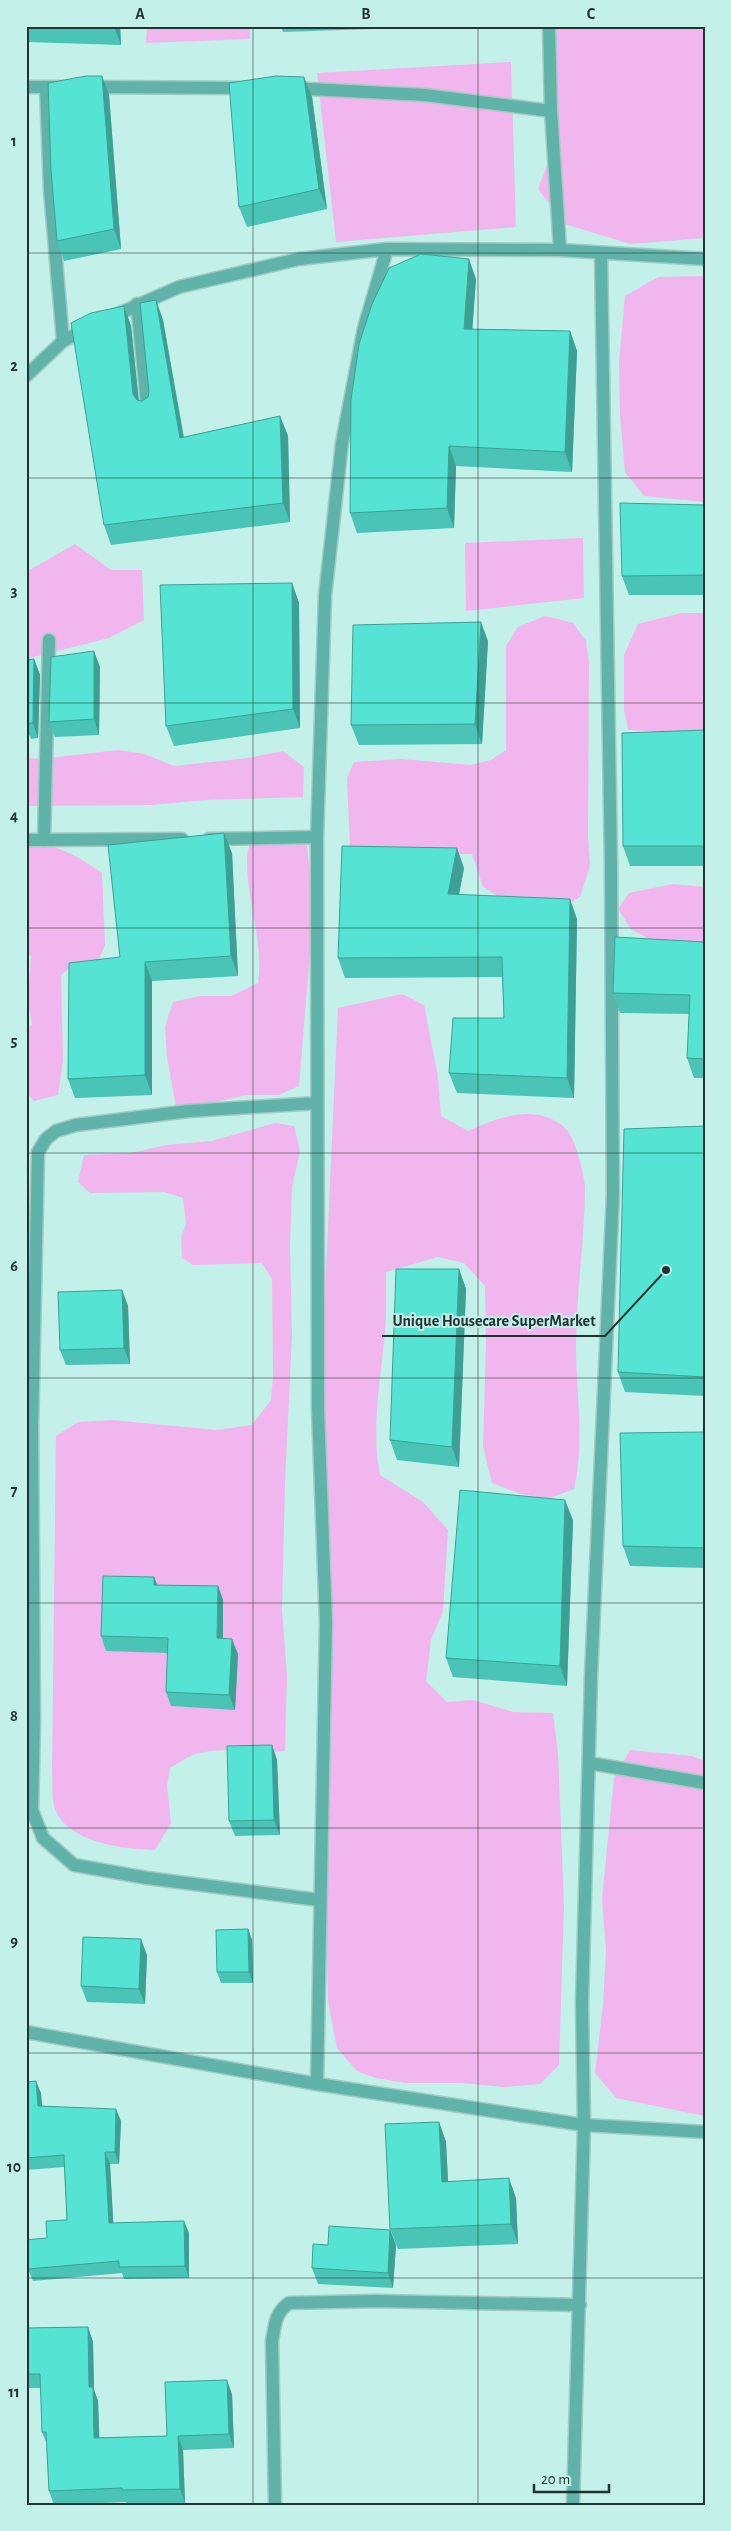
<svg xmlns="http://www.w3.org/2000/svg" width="731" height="2531" font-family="'Alegreya Sans',sans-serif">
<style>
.green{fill:#f2b6ee}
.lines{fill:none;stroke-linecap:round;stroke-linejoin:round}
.lane-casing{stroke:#a3cac4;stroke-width:15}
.street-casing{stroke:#a3cac4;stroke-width:15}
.lane{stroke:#60b3a8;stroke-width:12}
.street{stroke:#60b3a8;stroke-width:12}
.wall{fill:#49c4b6}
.shaded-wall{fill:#3ca094}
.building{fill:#55e4d4;stroke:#3ca094}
.grid{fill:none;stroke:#223432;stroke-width:1;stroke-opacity:0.55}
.leader{fill:none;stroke:#223432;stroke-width:2}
.callout-dot{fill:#223432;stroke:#c3f0e9;stroke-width:2}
.callout-label{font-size:16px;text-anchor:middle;font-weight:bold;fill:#223432;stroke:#c3f0e9;stroke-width:4;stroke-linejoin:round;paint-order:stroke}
.neatline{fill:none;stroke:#223432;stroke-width:2}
.grid-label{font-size:16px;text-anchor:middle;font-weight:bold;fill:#223432}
</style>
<rect width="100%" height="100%" fill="#c3f0e9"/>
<path class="green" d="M147 26H250V39L146 43Z
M547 26H705V238L630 244 565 224 538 189 558 137Z
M511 62 516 227 336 242 317 73Z
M705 276V502L644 496 625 472 620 415 619 362 625 296 658 277Z
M583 538 584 598 466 611 465 543Z
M75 544 111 570H142L144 620 109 638 26 659V572Z
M682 613H705V731L688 733 628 730 624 710V655L638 624Z
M545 616 573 623 586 641 589 663 588 836 590 866 580 897 568 904 503 899 483 887 472 854H432L350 847 347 778 354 762 401 759 471 765 491 760 506 750V646L518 627Z
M118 750 144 754 174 766 248 758 283 751 304 767 303 797 205 800 152 805 26 806V758L41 759Z
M278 830 306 836 310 874V953L299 1086 279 1095H247L196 1106 176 1107 167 1057 165 1027 173 1002 200 996H231L258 983C264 941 246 900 247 858 247 850 252 840 254 832Z
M26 843C60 845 74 854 102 873L105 945 97 965 75 964 61 975 63 1061 58 1095 34 1101 26 1092V1031L32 1024 28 1002 31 956 26 954Z
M673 884 705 887V942L649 939 631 929 618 909 629 893Z
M402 994 424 1005 438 1077 441 1116 468 1131C498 1117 536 1103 564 1127 575 1136 584 1173 585 1187 585 1240 576 1293 576 1346 576 1394 585 1441 574 1489L548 1499 521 1494 492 1483 483 1447 486 1344 485 1286 464 1263 438 1257 386 1272C386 1295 387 1319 384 1341 380 1385 371 1431 380 1475L423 1502 448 1530 443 1611 431 1640 426 1681 447 1702 473 1700 513 1712 553 1713 558 1753 564 1905 559 2065 540 2084 504 2087 461 2083H405L376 2078 357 2071 337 2048 328 2001 317 1469 338 1008Z
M275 1123 294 1126 300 1151 292 1187 290 1245 292 1335 285 1483 282 1610 287 1676 285 1751C256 1754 217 1745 191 1756 184 1759 177 1764 170 1768L167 1786 171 1823 155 1850C124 1849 68 1843 55 1809 51 1798 53 1781 52 1769L56 1436 78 1422 112 1420 216 1430 252 1425 271 1400 273 1376 272 1279 262 1263 193 1265 182 1258 181 1237 186 1224 183 1198 164 1192 90 1193 78 1182 84 1155 131 1153 166 1145 212 1141Z
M630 1750 692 1756 705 1761V2116L616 2098 595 2073 603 2005 606 1951 602 1899 614 1778Z"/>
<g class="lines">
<defs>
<path id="lane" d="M137 304 148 413
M44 840 49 640"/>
<path id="street" d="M26 87H64
M46 87 50 190 63 341
M89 87 246 88
M291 88 425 95 551 111 549 26
M551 111 560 250 705 259
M111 317 179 287 299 259 387 249 560 250
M26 376 63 341 88 328
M209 839 317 837
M26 840 182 839
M26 1719 34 1720 32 1810 43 1838 74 1865 147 1878 319 1900
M34 1720 32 1428 38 1152 46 1139 56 1131 76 1125 189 1111 317 1103
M589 1763 705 1783
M26 2032 317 2084 584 2125 705 2132
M317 2084 326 1622 318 1409 317 837 325 596 342 443 364 328 387 249
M275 2505 272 2341C275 2325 275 2313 289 2303L376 2301 580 2305
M573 2505 584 2125 582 2004 591 1676 613 1194 611 866 601 254"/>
</defs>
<use href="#lane" class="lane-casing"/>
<use href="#street" class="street-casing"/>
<use href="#lane" class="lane"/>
<use href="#street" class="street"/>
</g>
<path class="wall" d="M26 26H120L121 45 26 42Z
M281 26H460L283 32Z
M102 76 109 95 121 249 64 261 57 241Z
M312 97 327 209 247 227 239 207Z
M476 279 472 329 570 331 577 351 572 472 456 466 454 528 357 533 350 513Z
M156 300 163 320 184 437 280 416 288 436 290 522 111 545 104 525 124 306 131 326 139 401H142L148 397 149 392Z
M705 505V595H629L622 576Z
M292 583 299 603 300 728 174 746 166 726Z
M488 641 482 744 359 745 351 725Z
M34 659 40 675 38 738 31 739 26 727V660Z
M100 667 99 735 55 737 49 722Z
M705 730V866H630L623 846Z
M232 853 238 976 152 981V1095L75 1098 68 1079 120 957Z
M464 868 459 895 577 919 574 1098 457 1093 449 1073 504 1018 502 977 345 978 338 958Z
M705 942V1078H694L687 1058 689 1014 620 1013 613 993Z
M705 1126V1396L625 1392 618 1372Z
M459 1269 466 1289 459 1467 397 1460 390 1440Z
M122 1290 128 1306 130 1364 66 1365 60 1350Z
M705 1432V1568L630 1566 623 1546Z
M573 1520 567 1686 453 1677 446 1658Z
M154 1577 157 1585 218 1586 223 1600V1639L238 1654 235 1710 171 1706 166 1692 168 1653 106 1651 101 1636Z
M272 1745 277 1760 280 1835 235 1836 229 1821Z
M248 1929 252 1940 253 1983H221L217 1972Z
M147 1955 145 2004 87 2002 81 1986Z
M26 2082 41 2093 42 2106 121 2121 119 2164H110L113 2223 189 2233V2278L124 2279 122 2273 33 2281 28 2269 47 2238 67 2220 64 2167 26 2170Z
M439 2122 446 2142 448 2181 516 2198 518 2244 398 2249 390 2229Z
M390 2230 396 2245 393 2288 318 2284 312 2268 328 2245Z
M88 2327 93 2342 94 2390 98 2401 99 2438 167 2436 232 2394 234 2448 183 2450 185 2503 127 2504 126 2502 54 2505 49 2491 47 2444 42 2432 41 2388H29L26 2380V2328Z"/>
<path class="shaded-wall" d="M114 26H120L121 45Z
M102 76 109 95 121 249 114 229Z
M304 77 312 97 327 209 319 189Z
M469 259 476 279 471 348 464 329Z
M156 300 163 320 187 458 180 438Z
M124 306 131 326 140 414 133 394Z
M570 331 577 351 572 472 565 452Z
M280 416 288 436 290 522 283 503Z
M449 446 456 466 454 528 447 508Z
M292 583 299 603 300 728 293 709Z
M481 622 488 641 482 744 475 724Z
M94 651 100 667 99 735 94 719Z
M34 659 40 675 38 738 33 723Z
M224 833 232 853 238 976 231 956Z
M457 848 464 868 455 914 448 894Z
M570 899 577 919 574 1098 567 1078Z
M145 962 152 981V1095L145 1075Z
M459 1269 466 1289 459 1467 452 1447Z
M122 1290 128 1306 130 1364 124 1348Z
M565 1500 573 1520 567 1686 560 1666Z
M154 1577 160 1592 154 1585Z
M218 1586 223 1600V1653L217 1638Z
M232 1639 238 1654 235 1710 229 1695Z
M272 1745 277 1760 280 1835 274 1820Z
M248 1929 252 1940 253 1983 249 1972Z
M141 1939 147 1955 145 2004 139 1989Z
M26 1957 29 1963 26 1976Z
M36 2081 41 2093 43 2118 38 2106Z
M116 2109 121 2121 119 2164 115 2152Z
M439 2122 446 2142 449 2201 442 2182Z
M105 2152 110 2164 114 2235 109 2223Z
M509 2178 516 2198 518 2244 511 2224Z
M184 2221 189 2233V2278L185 2266Z
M390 2230 396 2245 393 2288 388 2273Z
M88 2327 93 2342 94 2390 98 2401 100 2452 94 2438 89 2387Z
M227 2380 232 2394 234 2448 229 2434Z
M178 2436 183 2450 185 2503 180 2489Z"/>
<path class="building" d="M86 76H102L114 229 57 241 51 170 48 83Z
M276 76 304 77 319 189 239 207 229 83Z
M421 254 469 259 464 329 570 331 565 452 449 446 447 508 350 513 351 400 359 344 372 304 389 268Z
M156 300 180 438 280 416 283 503 104 525 71 323 91 313 124 306 133 394 137 400 142 401 148 397 149 392 140 303Z
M620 503 705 505V575L622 576Z
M292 583 293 709 166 726 160 585Z
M481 622 475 724 351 725 353 625Z
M94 651V719L49 722 51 657Z
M34 659 33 723H26V660Z
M705 730V846H623L622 733Z
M224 833 231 956 145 962V1075L68 1079 69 963 120 957 108 845Z
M342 846 457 848 448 894 570 899 567 1078 449 1073 453 1018H504L502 957 338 958Z
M615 937 705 942V1059L687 1058 690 995 613 993Z
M705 1126V1377L618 1372 624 1129Z
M396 1269H459L452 1447 390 1440Z
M122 1290 124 1348 60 1350 58 1292Z
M705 1432V1548L623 1546 620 1433Z
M460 1490 565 1500 560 1666 446 1658Z
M103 1576 154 1577V1585L218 1586 217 1638 232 1639 229 1695 166 1692 168 1638 101 1636Z
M272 1745 274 1820 229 1821 227 1746Z
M248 1929 249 1972H217L216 1930Z
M83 1937 141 1939 139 1989 81 1986Z
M36 2081 38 2106 116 2109 115 2152H105L109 2223 184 2221 185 2266 119 2267V2261L28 2269 26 2240 47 2238 46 2221 67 2220 64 2155 26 2158V2082Z
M439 2122 442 2182 509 2178 511 2224 390 2229 385 2124Z
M329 2226 390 2230 388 2273 312 2268 313 2244 328 2245Z
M88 2327 89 2387H93L94 2438 167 2436 165 2382 227 2380 229 2434 178 2436 180 2489 122 2490V2488L49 2491 46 2432H42L40 2374H26V2328Z"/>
<path class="grid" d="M253 26V2505M478 26V2505M26 253H705M26 478H705M26 703H705M26 928H705M26 1153H705M26 1378H705M26 1603H705M26 1828H705M26 2053H705M26 2278H705"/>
<path class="leader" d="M666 1270L605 1336H382"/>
<circle class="callout-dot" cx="666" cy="1270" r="5"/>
<g class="callout-label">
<text x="494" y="1326">Unique Housecare SuperMarket</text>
</g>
<rect width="731" height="2531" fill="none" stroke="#c3f0e9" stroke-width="55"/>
<path d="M534 2484v8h75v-8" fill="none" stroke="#223432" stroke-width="2.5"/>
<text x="541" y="2484" font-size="15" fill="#223432" stroke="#c3f0e9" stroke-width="4" paint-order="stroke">20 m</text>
<rect x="28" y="28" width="676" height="2476" class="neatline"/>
<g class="grid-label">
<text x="140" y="19">A</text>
<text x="366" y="19">B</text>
<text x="591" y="19">C</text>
<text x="14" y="146">1</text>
<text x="14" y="371">2</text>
<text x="14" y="596">3</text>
<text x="14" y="821">4</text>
<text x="14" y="1046">5</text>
<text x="14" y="1271">6</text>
<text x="14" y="1496">7</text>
<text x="14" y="1721">8</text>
<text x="14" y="1946">9</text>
<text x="14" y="2172">10</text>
<text x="14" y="2397">11</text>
</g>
</svg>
